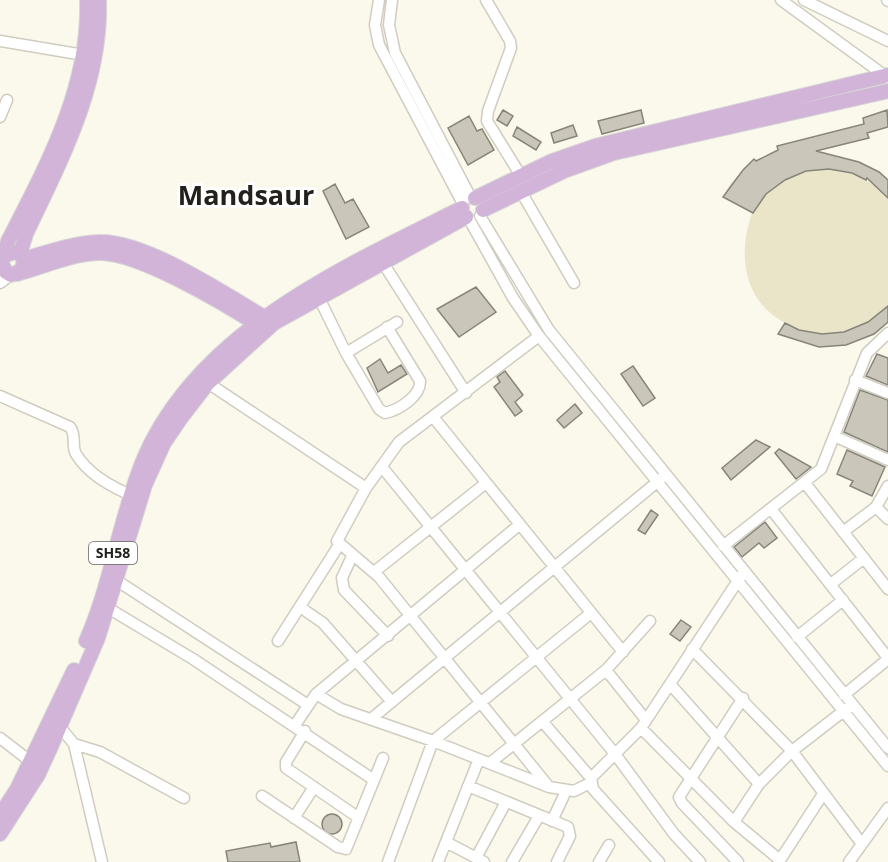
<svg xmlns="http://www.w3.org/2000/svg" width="888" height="862" font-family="'Open Sans',sans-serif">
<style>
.grass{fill:#eae4c9}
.building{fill:#cac7ba;stroke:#878479;stroke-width:1.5}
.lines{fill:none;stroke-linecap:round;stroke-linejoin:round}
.minor-casing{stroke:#cfccc0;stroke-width:13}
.major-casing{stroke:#d7d7d6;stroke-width:16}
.minor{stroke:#fff;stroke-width:10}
.major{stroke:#d1b4d8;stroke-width:14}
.labels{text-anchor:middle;stroke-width:6;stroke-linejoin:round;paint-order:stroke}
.shield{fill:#fff;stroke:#646460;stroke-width:1.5}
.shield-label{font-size:14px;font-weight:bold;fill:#22211c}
.town-label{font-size:27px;font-weight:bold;fill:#22211c;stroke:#fff}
</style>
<rect width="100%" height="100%" fill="#fbf8ec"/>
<path class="grass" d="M887 110 888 127 868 133 869 138 783 160 859 162 873 169 866 180 873 183 881 173 888 180V309L881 311 888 320 819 347 778 334 785 323C742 300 738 253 752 213L723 197 730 184 754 159 756 161 778 150 777 146 864 124 863 118Z"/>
<path class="building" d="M503 110 513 116 507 126 497 120Z
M641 110 644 123 602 134 598 121Z
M887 110 888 127 867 133 869 138 816 151 859 162 879 172 888 180V198L867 178 866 180 852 173 829 169 806 171 785 180 766 194 753 213 723 197 743 170 754 159 756 161 778 150 777 146 864 124 863 118Z
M469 116 477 131 482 129 494 150 468 165 448 128Z
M573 125 577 136 554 143 551 133Z
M517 127 541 142 536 150 513 136Z
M335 184 345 203 353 199 369 227 346 239 323 191Z
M476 287 496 312 459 337 437 309Z
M888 306V322L874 334 846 345 819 347 778 334 785 323 799 330 822 334 844 332 868 322Z
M877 354 888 358V385L866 376Z
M380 359 388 373 401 365 407 374 378 392 367 368Z
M633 366 655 398 643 406 621 374Z
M505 371 523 395 515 402 522 411 515 416 494 387 500 382 497 377Z
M860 390 888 400V452L844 432Z
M575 404 582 413 564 428 557 420Z
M756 440 770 447 731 480 722 468Z
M779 449 811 467 796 479 775 453Z
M847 450 885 467 872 496 850 486 853 481 837 474Z
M651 510 658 515 645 534 638 530Z
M765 522 777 538 764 548 759 543 742 557 734 547Z
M681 620 691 627 680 641 670 634Z
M322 824a10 10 0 1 1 20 0a10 10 0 1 1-20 0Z
M296 842 300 862H228L226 851 270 843 271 847Z"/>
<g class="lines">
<defs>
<path id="minor" d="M379 0 375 25 379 45 463 204
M392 0 389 25 395 53 471 198
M486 0 510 41 511 48 488 111 487 121 521 176
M781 0 888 78
M804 0 888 41
M887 0 888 1
M0 41 84 55
M0 117 7 100
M520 190 574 283
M480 216 549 330 888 748
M469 219 513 298 539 336 888 766
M383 263 466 393
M0 283 11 275
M319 298 346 353 379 409 385 413C399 410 421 396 420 381L387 327
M539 336 399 442 366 488 337 541 379 577 549 787
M346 353 397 322
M855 380 888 393
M208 383 366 488
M0 396 70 427C77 436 71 445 76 454 89 476 115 489 138 498
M434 418 623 652
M834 436 888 460
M382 467 615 754 674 834 700 862
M805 483 888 589
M876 507 888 519
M771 509 888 658
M843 532 876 507 888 486
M723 546 821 469 867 353 888 333
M352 556 342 578 344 590 388 636
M374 572 486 483
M116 580 308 705
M831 584 864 558
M300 607 323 623 392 702
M108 608 193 659 374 780
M797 637 843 600
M278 641 339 545
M692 649 792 751 850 706
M606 670 646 720
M670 684 759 784
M316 694 341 709 433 741 549 787 574 791 590 783
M844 695 888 659
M371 719 662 478
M542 721 591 778
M56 722 74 744 102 862
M295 725 316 694 519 525
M641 728 734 822 780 860 823 794
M305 731 286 762V768L359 818
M0 738 35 765
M74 744 100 752 184 798
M490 763 606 670 650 621
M468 786 568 827 570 836 557 862
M262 796 338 847 346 849 383 758
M294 818 314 787
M552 821 566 791
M734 822 759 784 792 751 862 844
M446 842 484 862
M476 858 506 802
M388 862 433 741 591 613
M438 862 479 759
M512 862 539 816
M599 862 609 845
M659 862 593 789 591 778 641 728 741 576
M738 862 682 803 679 797 743 698
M849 862 888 808"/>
<path id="major" d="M475 198 552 161 595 146 888 75
M483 210 564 171 614 153 888 91
M20 254 14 252 4 256 1 262 6 272 11 275 22 270 24 259 20 254 26 234C61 160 102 84 99 0
M4 256 8 241C47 165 90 87 87 0
M24 259C48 252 73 243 100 242 147 241 228 296 269 320
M17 274C43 267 71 254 98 253 137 251 227 305 261 327
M86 641C111 585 119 521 142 463 195 332 344 267 462 208
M0 815 17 789 74 670
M0 834 38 775 50 749 98 638 145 485 164 443 181 418 208 383 274 323 466 217"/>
</defs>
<use href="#minor" class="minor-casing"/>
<use href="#major" class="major-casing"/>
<use href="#minor" class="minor"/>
<use href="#major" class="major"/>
</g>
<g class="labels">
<rect class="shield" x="89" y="542" width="48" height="22" rx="4.5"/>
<g class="shield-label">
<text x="113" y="558">SH58</text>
</g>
<g class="town-label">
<text x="246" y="205">Mandsaur</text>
</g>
</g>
</svg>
